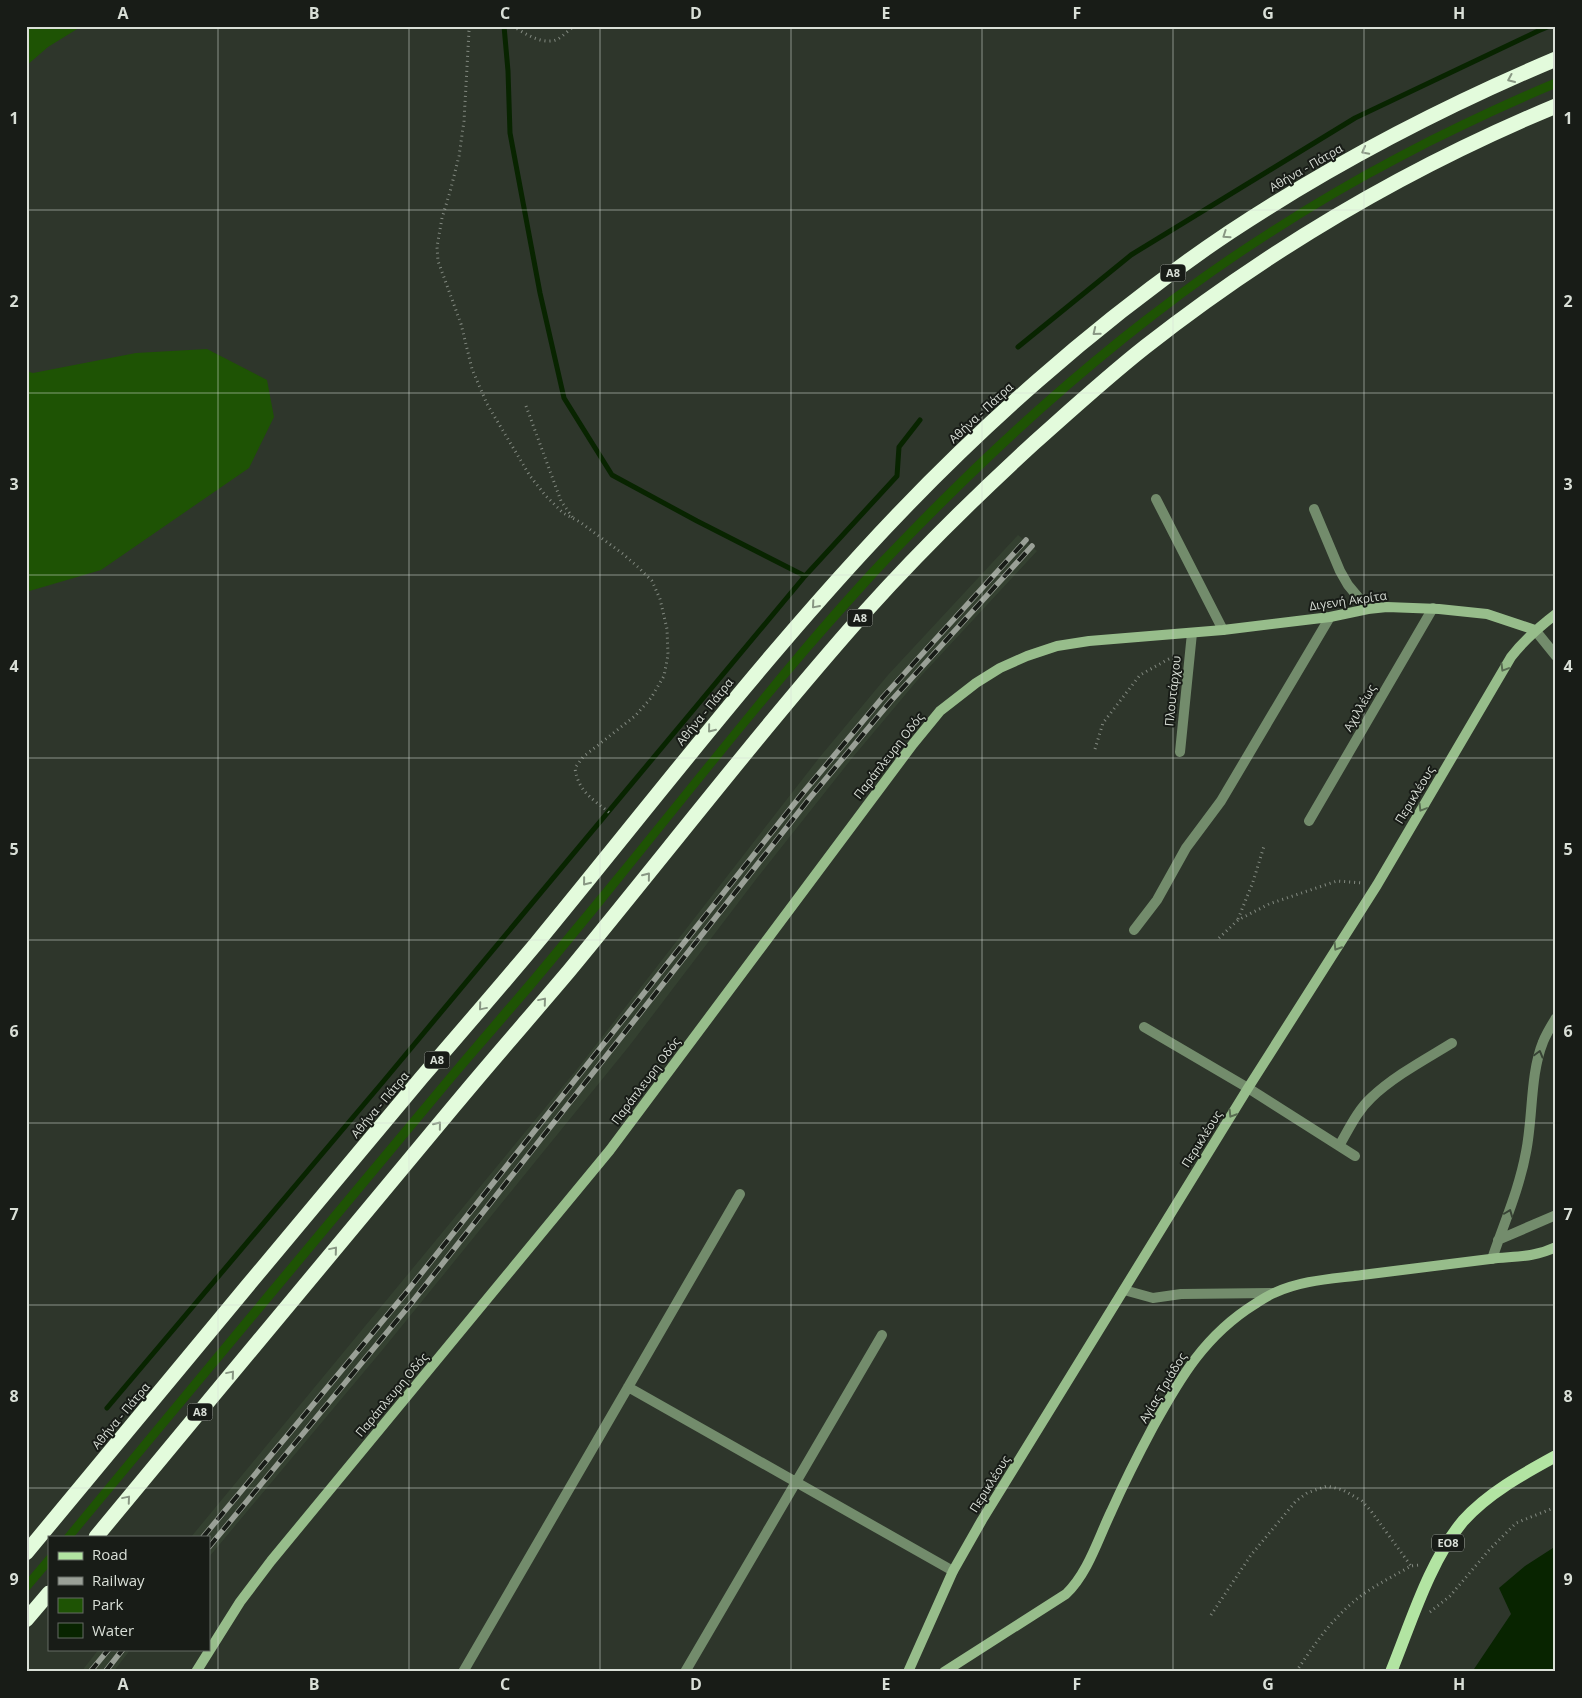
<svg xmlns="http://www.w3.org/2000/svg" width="1582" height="1698" font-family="'Open Sans',sans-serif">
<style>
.built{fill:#344030}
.green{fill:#1e5304}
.water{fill:#082400}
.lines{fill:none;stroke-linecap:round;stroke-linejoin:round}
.stream{stroke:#082400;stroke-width:5}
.path{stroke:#838a81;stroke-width:3;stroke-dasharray:1 4;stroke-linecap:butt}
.street{stroke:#738c6c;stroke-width:10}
.secondary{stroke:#97bd8b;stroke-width:10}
.primary{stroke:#b2e4a2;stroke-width:12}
.highway{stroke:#e3fbdc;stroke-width:15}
.rail-casing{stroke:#9aa097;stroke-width:5.5}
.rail{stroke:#181c17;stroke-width:4;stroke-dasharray:11;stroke-linecap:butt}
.oneway{stroke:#889783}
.oneway2{stroke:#586c51}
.oneway3{stroke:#384335}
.grid{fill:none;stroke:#d9dfd7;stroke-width:1;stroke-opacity:0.55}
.labels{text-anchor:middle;stroke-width:4;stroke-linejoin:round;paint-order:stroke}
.shield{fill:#181c17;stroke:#9fa49d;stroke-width:1}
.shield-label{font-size:11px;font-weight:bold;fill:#d9dfd7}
.street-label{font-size:12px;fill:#d9dfd7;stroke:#181c17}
.neatline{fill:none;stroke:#d9dfd7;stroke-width:2}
.grid-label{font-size:16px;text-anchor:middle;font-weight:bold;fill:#d9dfd7}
</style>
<rect width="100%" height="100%" fill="#2e362b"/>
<path class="built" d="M1018 535 1037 551 921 676 853 757 757 878 630 1045 384 1348 209 1557V1537H191L578 1068 819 758 888 675Z
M99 1649H131L113 1672H81Z"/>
<path class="green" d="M26 26H82L48 47 26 66Z
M1556 78V88C1459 129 1364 177 1276 234 1175 298 1083 374 996 456 948 502 900 549 856 599 750 716 655 842 554 964 516 1010 476 1054 438 1100 317 1246 195 1391 74 1537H63C187 1387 311 1237 436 1088 474 1042 514 997 552 951 602 891 651 831 700 770 758 699 815 627 878 560 997 435 1127 317 1274 225 1363 168 1458 119 1556 78Z
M207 349 267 380 274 417 249 468 101 570 26 592V371L33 373 136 353Z
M49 1553V1567L26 1594V1580Z"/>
<path class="water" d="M1556 1546V1672H1472L1511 1614 1499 1588 1525 1566Z"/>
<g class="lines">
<path class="stream" d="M504 26 508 71 510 133 540 293 564 398 612 475 697 521 805 576
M1018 347 1131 255 1355 118 1538 31 1550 26
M107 1408 382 1083 805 576 897 476 899 447 920 420"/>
<path class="path" d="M470 26 469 31 464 121 459 156 450 192 442 218 437 247 438 261 461 324 472 369 487 404 530 476 545 495 563 513 580 522 623 554 638 567 652 581 660 599 667 629 668 655 664 676 651 698 635 716 583 757 575 768C578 792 594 800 611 814
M513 26C525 34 544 46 558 39 563 36 569 30 574 26
M526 406 561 501 573 518
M1095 749 1103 723 1140 675 1176 655
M1238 919 1253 882 1264 846
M1219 938 1238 920 1269 904 1337 881 1363 883
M1430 1612 1450 1596 1490 1549 1516 1523 1556 1507
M1211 1615 1251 1555 1296 1501 1307 1493 1327 1486 1343 1490 1362 1501 1371 1511 1411 1566
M1296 1672C1313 1646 1329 1623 1352 1603 1369 1588 1392 1577 1411 1566L1419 1565"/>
<path class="street" d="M1156 499 1223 630
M1314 509 1340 571 1348 585 1368 609
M1535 630 1556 656
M1180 752 1192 633
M1309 821 1433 608
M1134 930 1157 900 1186 848 1221 801 1330 617
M1144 1027 1248 1088 1355 1156
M1339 1146C1349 1129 1357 1111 1371 1098 1394 1076 1426 1059 1452 1043
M1498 1240 1556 1215
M1492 1259C1504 1223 1519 1190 1526 1152 1533 1118 1530 1074 1543 1042 1546 1034 1551 1026 1556 1018
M1124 1290 1153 1298 1181 1294 1273 1293
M628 1387 953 1571
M463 1672 740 1194
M685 1672 882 1335"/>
<path class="secondary" d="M196 1672 240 1602 271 1561 610 1150 913 744 940 711 976 683 1000 668 1027 656 1057 646 1089 641 1223 630 1330 617 1368 609 1387 607 1439 609 1487 614 1535 630
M908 1672 953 1571 982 1520 1248 1088 1377 885 1511 657C1524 640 1539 627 1556 614
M944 1672 1066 1594C1088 1573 1098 1539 1111 1512 1124 1483 1138 1455 1153 1427 1180 1378 1205 1335 1255 1304 1261 1300 1267 1296 1274 1293 1302 1280 1332 1279 1362 1275 1405 1270 1447 1264 1490 1259 1514 1256 1533 1258 1556 1247"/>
<path class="primary" d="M1391 1672C1411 1623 1429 1562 1463 1521 1488 1493 1523 1474 1556 1456"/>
<path class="highway" d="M96 1537C215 1393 335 1249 454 1106 492 1060 531 1016 569 971 668 851 763 727 866 611 919 552 976 496 1035 442 1071 410 1107 377 1145 347 1270 249 1409 167 1556 106
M26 1553C158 1394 289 1235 422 1077 460 1033 498 989 535 945 643 814 747 678 862 553 970 435 1097 321 1230 232 1333 164 1442 107 1556 59
M26 1620 49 1593"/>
<defs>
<path id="rail" d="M203 1537 405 1294 802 794 883 697 1026 540
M209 1547 413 1301 809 799 890 702 1032 546
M90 1672 109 1649
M105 1672 123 1649"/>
</defs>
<use href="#rail" class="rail-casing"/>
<use href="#rail" class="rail"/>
</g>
<defs><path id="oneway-chevron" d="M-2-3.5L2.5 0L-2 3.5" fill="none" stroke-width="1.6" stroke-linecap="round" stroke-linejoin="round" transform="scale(1.25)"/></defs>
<g class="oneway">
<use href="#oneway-chevron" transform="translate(1511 79) rotate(156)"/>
<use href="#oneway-chevron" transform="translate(1365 151) rotate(152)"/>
<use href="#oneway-chevron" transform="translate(1226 235) rotate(146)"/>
<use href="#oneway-chevron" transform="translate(1096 332) rotate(141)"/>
<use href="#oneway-chevron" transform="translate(815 605) rotate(131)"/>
<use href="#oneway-chevron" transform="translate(711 729) rotate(129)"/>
<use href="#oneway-chevron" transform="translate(647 876) rotate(-51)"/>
<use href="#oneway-chevron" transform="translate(586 882) rotate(129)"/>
<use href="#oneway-chevron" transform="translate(543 1001) rotate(-50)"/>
<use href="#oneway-chevron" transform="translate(482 1007) rotate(130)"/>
<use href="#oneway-chevron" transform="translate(438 1125) rotate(-51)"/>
<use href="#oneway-chevron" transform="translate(334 1250) rotate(-50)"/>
<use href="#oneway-chevron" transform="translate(231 1374) rotate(-50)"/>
<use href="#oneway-chevron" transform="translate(127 1499) rotate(-50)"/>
</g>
<g class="oneway2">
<use href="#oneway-chevron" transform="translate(1504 668) rotate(121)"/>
<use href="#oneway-chevron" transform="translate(1422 808) rotate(121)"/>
<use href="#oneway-chevron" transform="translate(1337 947) rotate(122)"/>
<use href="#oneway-chevron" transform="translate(1232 1114) rotate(122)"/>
</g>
<g class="oneway3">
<use href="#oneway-chevron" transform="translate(1539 1054) rotate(-75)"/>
<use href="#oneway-chevron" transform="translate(1509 1213) rotate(-69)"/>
</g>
<path class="grid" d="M218 26V1672M409 26V1672M600 26V1672M791 26V1672M982 26V1672M1173 26V1672M1364 26V1672M26 210H1556M26 393H1556M26 575H1556M26 758H1556M26 940H1556M26 1123H1556M26 1305H1556M26 1488H1556"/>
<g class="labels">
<g class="shield">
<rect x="1160.5" y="264.5" width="25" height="17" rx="4"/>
<rect x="847.5" y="609.5" width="25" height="17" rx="4"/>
<rect x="424.5" y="1051.5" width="25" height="17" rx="4"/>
<rect x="187.5" y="1403.5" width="25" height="17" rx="4"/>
<rect x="1432" y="1534.5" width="32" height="17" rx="4"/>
</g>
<g class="shield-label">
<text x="1173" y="277">Α8</text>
<text x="860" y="622">Α8</text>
<text x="437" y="1064">Α8</text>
<text x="200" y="1416">Α8</text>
<text x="1448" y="1547">ΕΟ8</text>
</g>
<g class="street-label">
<text transform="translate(1306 168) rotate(-30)" y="4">Αθήνα - Πάτρα</text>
<text transform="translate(981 413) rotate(-43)" y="4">Αθήνα - Πάτρα</text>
<text transform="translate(1348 601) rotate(-8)" y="4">Διγενή Ακρίτα</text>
<text transform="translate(1173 691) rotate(-84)" y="4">Πλουτάρχου</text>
<text transform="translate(1360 708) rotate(-60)" y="4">Αχιλλέως</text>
<text transform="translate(705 712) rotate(-51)" y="4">Αθήνα - Πάτρα</text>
<text transform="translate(889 756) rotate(-52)" y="4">Παράπλευρη Οδός</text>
<text transform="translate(1415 795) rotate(-59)" y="4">Περικλέους</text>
<text transform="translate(646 1081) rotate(-53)" y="4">Παράπλευρη Οδός</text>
<text transform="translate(380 1105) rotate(-50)" y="4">Αθήνα - Πάτρα</text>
<text transform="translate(1202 1139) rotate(-58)" y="4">Περικλέους</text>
<text transform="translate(1163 1388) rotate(-59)" y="4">Αγίας Τριάδος</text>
<text transform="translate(392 1395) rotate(-50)" y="4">Παράπλευρη Οδός</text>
<text transform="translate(121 1416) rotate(-50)" y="4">Αθήνα - Πάτρα</text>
<text transform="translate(990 1484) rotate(-58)" y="4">Περικλέους</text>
</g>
</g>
<rect width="1582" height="1698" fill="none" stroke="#181c17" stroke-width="55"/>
<rect x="48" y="1536" width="162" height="115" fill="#181c17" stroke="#656a64"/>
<rect x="58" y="1552" width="25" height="8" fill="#b2e4a2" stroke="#656a64"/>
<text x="92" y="1560" font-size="15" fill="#d9dfd7">Road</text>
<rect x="58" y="1577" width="25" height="8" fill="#9aa097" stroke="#656a64"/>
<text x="92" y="1586" font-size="15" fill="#d9dfd7">Railway</text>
<rect x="58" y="1598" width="25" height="15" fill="#1e5304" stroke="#656a64"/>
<text x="92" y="1610" font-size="15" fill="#d9dfd7">Park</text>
<rect x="58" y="1623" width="25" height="15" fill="#082400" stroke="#656a64"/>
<text x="92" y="1636" font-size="15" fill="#d9dfd7">Water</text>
<rect x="28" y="28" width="1526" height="1642" class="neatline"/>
<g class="grid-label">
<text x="123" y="19">A</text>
<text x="314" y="19">B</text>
<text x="505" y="19">C</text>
<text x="696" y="19">D</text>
<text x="886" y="19">E</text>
<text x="1077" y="19">F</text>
<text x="1268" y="19">G</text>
<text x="1459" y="19">H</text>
<text x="14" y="124">1</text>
<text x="1568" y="124">1</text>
<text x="14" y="307">2</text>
<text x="1568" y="307">2</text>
<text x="14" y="490">3</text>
<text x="1568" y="490">3</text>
<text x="14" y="672">4</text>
<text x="1568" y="672">4</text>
<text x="14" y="855">5</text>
<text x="1568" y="855">5</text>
<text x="14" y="1037">6</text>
<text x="1568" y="1037">6</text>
<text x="14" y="1220">7</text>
<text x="1568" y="1220">7</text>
<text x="14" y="1402">8</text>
<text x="1568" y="1402">8</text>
<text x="14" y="1585">9</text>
<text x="1568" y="1585">9</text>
<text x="123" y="1690">A</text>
<text x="314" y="1690">B</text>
<text x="505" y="1690">C</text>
<text x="696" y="1690">D</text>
<text x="886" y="1690">E</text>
<text x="1077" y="1690">F</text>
<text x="1268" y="1690">G</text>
<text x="1459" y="1690">H</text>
</g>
</svg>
